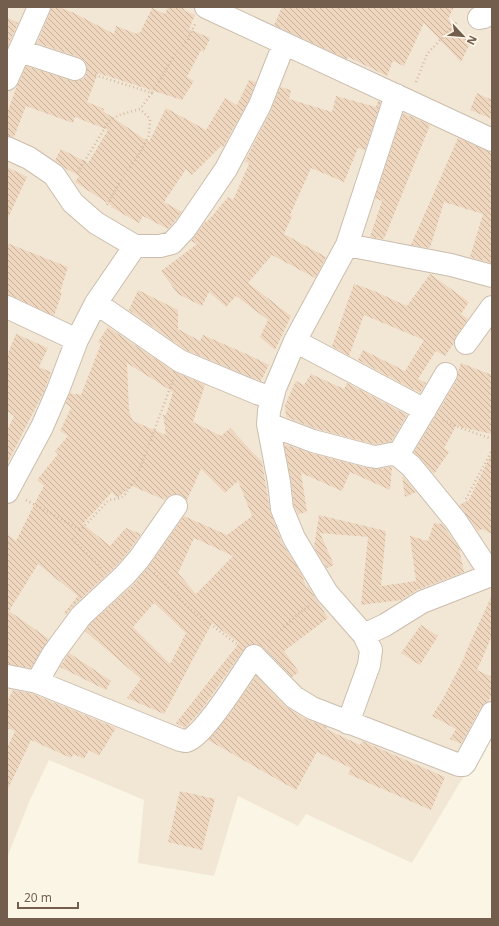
<svg xmlns="http://www.w3.org/2000/svg" width="499" height="926" font-family="'Noto Sans',sans-serif">
<style>
.residential{fill:#f2e7d5}
.building{fill:url(#building-back-hatch);fill-rule:evenodd}
.lines{fill:none;stroke-linecap:round;stroke-linejoin:round}
.minor-casing{stroke:#ccbdad;stroke-width:24}
.path{stroke:#d4baa2;stroke-width:2.5;stroke-dasharray:1 3;stroke-linecap:butt}
.minor{stroke:#fff;stroke-width:22}
</style>
<defs>
<pattern id="building-back-hatch" width="6" height="6" patternUnits="userSpaceOnUse"><rect width="6" height="6" fill="#efd6bf"/><path d="M-1 5l2 2M0 0l6 6M5-1l2 2" fill="none" stroke="#c6b19d"/></pattern>
</defs>
<rect width="100%" height="100%" fill="#fbf5e6"/>
<path class="residential" d="M7 7H492V733L459 784 412 863 306 814 298 826 238 796 214 876 138 863 144 800 49 760 29 802 7 858Z"/>
<path class="building" d="M51 7H58L74 13 114 34 116 26 137 34 138 32 140 33 152 8 165 14 168 7H182L185 11 195 15 189 29 210 38 204 52 201 50 187 77 194 81 182 100 98 73 87 102 104 109 103 111 149 142 166 108 206 130 225 98 237 105 249 80 256 82 249 100 223 147 221 146 192 175 186 169 164 202 182 212 168 229 143 216 139 223 111 207 112 206 75 182 79 176 65 168 55 160 61 149 88 163 108 130 75 117 73 123 26 106 14 137 7 136V113L17 86 26 66 72 81H77L83 79 87 73V66L85 61 79 57 37 43 50 12Z
M282 7H454L448 19 471 41 461 62 424 23 404 66 393 61 387 76 348 57 347 59 274 25Z
M7 17 18 23 7 48Z
M280 87 291 90 289 99 332 112 336 96 376 107 378 101 381 102 365 150 358 148 344 182 311 168 290 215 292 216 284 234 326 257 315 278 272 255 248 283 291 316 275 350 260 337 268 320 236 296 226 307 209 292 202 306 178 294 161 271 197 244 191 241 206 221 207 222 228 197 233 200 249 164 245 161 271 111Z
M477 93 492 100V119L470 110Z
M403 113 430 125 384 239 370 237 382 201 375 198Z
M458 138 492 153V263L470 257 483 214 444 202 430 248 411 245Z
M7 167 27 177 7 220Z
M7 243 68 267 60 292 62 293 54 316 12 296 7 295Z
M430 274 469 302 461 314 468 319 456 336 454 343 445 356 436 351 418 379 426 383 420 393 358 360 363 350 405 371 424 340 364 315 349 356 332 346 354 284 372 290 407 306Z
M138 290 178 310V329L200 341 203 335 251 356 269 365 261 381 186 350 129 310Z
M108 327 173 371 205 385 193 422 221 436 230 428 262 462 270 511 282 543 301 573 307 589V585L328 618 284 651 299 672 292 677 263 647 256 644 249 645 244 649 202 709 185 728 176 723 239 643 212 623 164 714 127 698 141 679 85 631 90 624 134 584 148 567 184 516 227 535 252 516 238 481 225 493 201 469 187 500 183 496 177 494 170 495 165 500 132 486 117 498 112 492 83 524 110 546 126 528 141 534 129 551 116 566 72 607 66 615 64 613 78 596 38 564 9 611 49 639 31 668 7 664V534L16 541 40 493 44 486 37 480 58 454 55 451 68 436 60 431 71 408 66 403 70 393 81 395 101 344 98 342ZM127 363 173 392 166 415H163L166 435 133 421 129 411ZM194 538 233 556 196 594 178 573ZM154 603 186 633 170 664 133 627Z
M16 334 48 348 39 367 51 372 44 391 8 462 7 431 14 416 7 411V356Z
M461 363 492 375V434L456 426 444 448 449 452 434 474 414 452 457 380 458 372Z
M311 374 344 389 347 383 407 415 391 442 373 444 317 429 286 417 285 405 296 381 304 385Z
M284 444 310 453 368 468 378 469 392 467 390 490 350 472 342 491 301 473 307 512 298 514 294 506 291 480Z
M492 452V534L482 529 478 531 459 505 469 500Z
M402 475 416 492 405 497Z
M319 515 386 531 381 586 416 581 410 536 428 541 434 523 442 524 459 548 464 572 417 590 401 600 361 605 368 537 320 533 334 565 327 568 314 547Z
M492 595V636L477 670 492 677V694L488 702 481 707 461 744 450 739 456 729 432 716 444 697 465 656H464Z
M421 625 438 636 420 665 401 653Z
M69 653 111 681 106 690 60 667Z
M256 676 285 706 305 719 327 727 326 729 360 745 362 741 445 777 431 810 348 774 351 768 317 752 296 790 208 740 232 711Z
M13 690 33 694 116 728 99 756 89 750 84 759 74 754 71 758 31 740 7 791V748L15 731 7 728V702Z
M180 791 215 799 202 850 168 842Z"/>
<g class="lines">
<defs>
<path id="minor" d="M206 7 492 140
M479 18 484 17 490 7
M20 51 75 69
M7 79 39 7
M7 148 29 158 54 175 73 203 96 223 135 246
M347 245 451 265 492 276
M96 303 180 361 257 393 272 398
M7 307 77 340
M295 341 425 410
M466 343 492 307
M268 424 313 441 370 456 376 457 391 454 398 455 411 466 456 521 492 576
M398 455 446 374
M7 492 42 427 58 390 77 340 96 303 135 246H160L172 243 185 229 226 169 260 105 284 44
M364 635 385 625 422 602 491 575
M7 676 37 682 180 740C182 740 184 741 186 741 202 739 244 671 254 656L294 697 312 708 459 765H463L465 763 492 713
M37 682 53 654 81 616 125 575 139 559 176 506
M348 723 369 665 371 650 364 635 327 593 294 538 282 509 279 482 268 424 269 411 275 388 295 341 347 245 396 95"/>
</defs>
<use href="#minor" class="minor-casing"/>
<path class="path" d="M95 75 152 93 176 53 187 41 195 24
M416 82 427 54 458 21
M78 172 109 121 119 115 140 109 152 93
M107 205 121 180 141 151 149 135 150 119 140 109
M443 420 455 426 492 439
M466 499 492 450
M26 500 81 530
M101 568 72 539 109 500 117 499 124 496 137 477 173 380
M154 573 190 609 238 645
M269 641 297 615 310 605"/>
<use href="#minor" class="minor"/>
</g>
<rect width="499" height="926" fill="none" stroke="#735d4c" stroke-width="16"/>
<g transform="translate(463 36) rotate(116)" stroke="#fef8ec" stroke-width="3" paint-order="stroke">
<path d="M0-3L7 15L0 10L-7 15Z" fill="#735d4c"/>
<text y="-6" font-size="11" font-weight="bold" text-anchor="middle" fill="#735d4c">N</text>
</g>
<path d="M18 902v6h60v-6" fill="none" stroke="#735d4c" stroke-width="2"/>
<text x="24" y="902" font-size="12" fill="#735d4c" stroke="#fef8ec" stroke-width="3" paint-order="stroke">20 m</text>
</svg>
